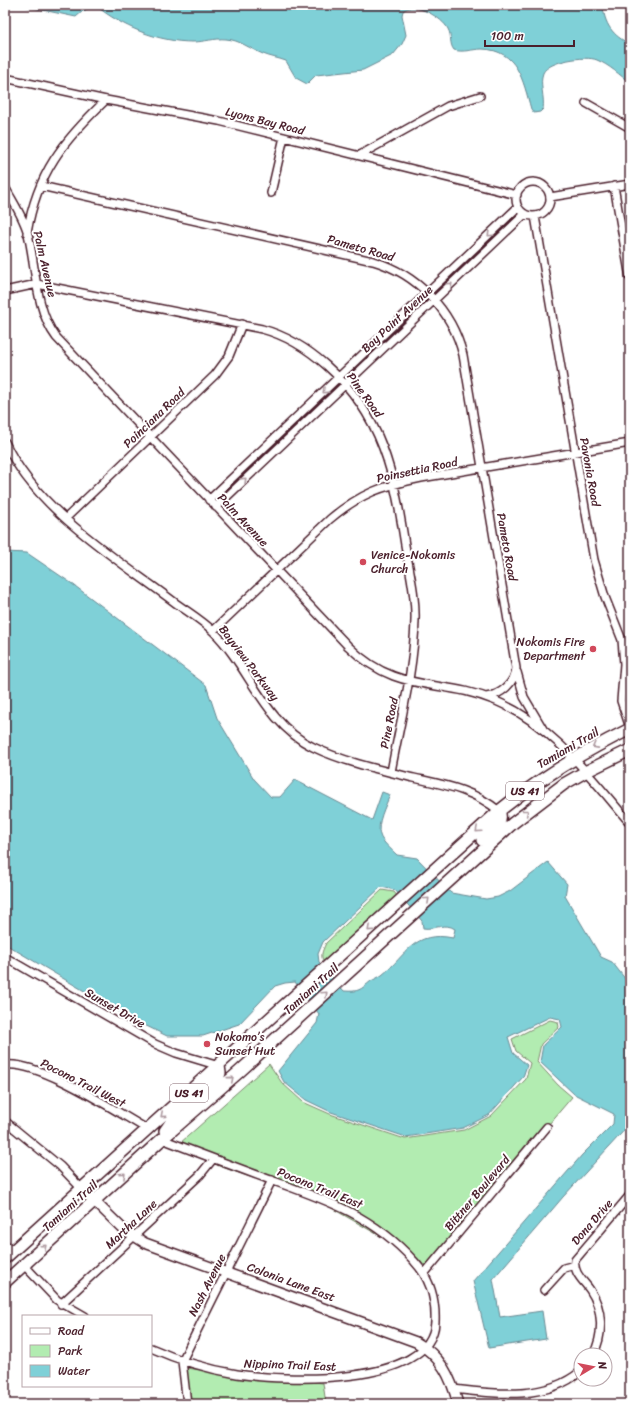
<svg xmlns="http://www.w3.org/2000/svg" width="635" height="1409" font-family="Sriracha,sans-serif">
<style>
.green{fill:#b2ecb1;stroke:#7e866e}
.water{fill:#7fd0d7;stroke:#6a8992;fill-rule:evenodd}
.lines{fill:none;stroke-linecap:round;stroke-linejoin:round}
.minor-casing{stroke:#4a1f2b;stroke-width:10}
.tertiary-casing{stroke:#4a1f2b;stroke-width:12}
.primary-casing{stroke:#4a1f2b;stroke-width:14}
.minor{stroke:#fff;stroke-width:7}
.tertiary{stroke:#fff;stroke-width:9}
.primary{stroke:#fff;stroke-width:11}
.oneway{stroke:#ae9aa0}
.poi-dot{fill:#d1495b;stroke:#fff;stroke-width:1.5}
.labels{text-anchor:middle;stroke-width:4;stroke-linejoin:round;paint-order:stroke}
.shield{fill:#fff;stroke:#80626b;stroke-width:1}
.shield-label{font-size:11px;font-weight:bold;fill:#4a1f2b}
.street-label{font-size:12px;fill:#4a1f2b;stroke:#fff}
.poi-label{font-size:12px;fill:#4a1f2b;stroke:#fff;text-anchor:start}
</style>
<rect width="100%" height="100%" fill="#fff"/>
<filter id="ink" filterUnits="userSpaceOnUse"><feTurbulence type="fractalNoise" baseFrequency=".025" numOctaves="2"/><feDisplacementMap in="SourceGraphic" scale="8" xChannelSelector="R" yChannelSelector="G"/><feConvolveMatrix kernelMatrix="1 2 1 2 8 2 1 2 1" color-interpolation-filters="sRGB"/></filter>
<g filter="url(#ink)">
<path class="green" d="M382 890 394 892 398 897 326 965C319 957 322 952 326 943Z
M550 1020 558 1022 559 1027 541 1044 537 1062 558 1085 572 1097 425 1270 387 1240 321 1202 219 1166 179 1144 269 1064 282 1083 303 1102 330 1114 405 1139 464 1130 491 1116 526 1079 530 1063 516 1051 512 1039Z
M185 1368 323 1383 326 1404H190Z"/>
<path class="water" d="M19 5H603C604 24 613 36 630 44V83C620 75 609 65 597 60 586 55 548 61 543 73 539 83 545 98 543 109L540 112 534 113 531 109C523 81 518 50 482 49 473 49 463 53 454 50 449 44 452 36 448 29 443 18 414 1 403 11L402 15 406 35 402 44 393 55 363 70 316 75 307 84 296 78 286 61C278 58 270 57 263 54 250 49 240 40 226 39 215 38 204 42 193 42 158 42 122 27 95 5L83 11 76 17Z
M5 552 27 553 71 583 206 685 217 718 254 779 271 797H280L295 780 372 820 382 792 390 795C386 805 376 824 380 835 382 842 392 850 397 855L417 858 451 893 486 899 498 897 510 891 548 862 567 884 565 896 601 957 612 962 630 985V1124L563 1197 493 1279 500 1317 542 1311 546 1339 489 1348 473 1281 582 1155 613 1124 614 1114 574 1094 540 1062 543 1045 562 1027 560 1019 550 1017 508 1037 513 1053 527 1065 523 1077 489 1115 463 1128 406 1137 331 1112 306 1100 284 1082 278 1071 317 1023 319 1014 295 982 285 983 275 986 239 1024 203 1036H167L130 1018 5 944ZM381 887 395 890 422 921 423 928C434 930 445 922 455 929L453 938C413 930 407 955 382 975 379 977 375 979 371 981 360 990 359 992 344 991L319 962 318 954 323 942Z"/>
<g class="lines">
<defs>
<path id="minor" d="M5 78 106 100 219 121 517 195
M586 103 630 128
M360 155 448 106 480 96
M516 199a17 17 0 1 1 34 0a17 17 0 1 1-34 0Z
M41 186 373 261C417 274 452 310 463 355L516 668C515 683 501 695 486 697
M614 186 630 278
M5 187C13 202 24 218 28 234 36 267 35 309 56 337L348 646C399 696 440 677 496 701 553 725 591 778 630 823
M271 193 284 137
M550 197 630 184
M535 216 594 560 605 597 622 640 624 664 621 701 630 728
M27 233C37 173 63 141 106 100
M5 291 37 284 262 329C288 336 308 349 327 366 383 416 394 474 405 545 409 569 416 595 415 620 414 671 400 722 391 772
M5 442C35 509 116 558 173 601 186 611 202 620 214 632 250 668 264 723 313 747 344 762 381 770 414 778 445 785 474 790 499 811
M209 500 518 207
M216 507 525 214
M66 518 215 375 229 356 242 324
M213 631 330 519C361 493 382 486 421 478L630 443
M517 672 524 697 543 729
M5 957 155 1044 176 1053 219 1066
M5 1065C41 1061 115 1111 147 1129
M5 1121 60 1166 81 1188
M5 1244 12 1252
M24 1265 57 1300 85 1316
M424 1274 547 1127
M544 1290 564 1268 575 1265
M61 1304 200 1175 213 1159
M151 1348C178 1360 207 1369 237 1374 281 1381 432 1388 435 1322 436 1299 430 1278 414 1261 373 1215 324 1199 268 1179 233 1166 198 1153 162 1139
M593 1355C604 1334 603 1309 590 1290 583 1280 573 1273 575 1260L630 1195
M454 1389C496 1394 546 1401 581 1371
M187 1404 182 1361 272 1180"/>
<path id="tertiary" d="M81 1188 123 1229 145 1243 416 1342C441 1356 451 1377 458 1404"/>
<path id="primary" d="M482 840C490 832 505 824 499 811
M165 1131 174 1118 217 1081 220 1073 219 1066
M5 1258 499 811C540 778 583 752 630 729
M5 1282 162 1139 239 1072 513 823 564 784 585 772 630 750"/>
</defs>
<use href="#minor" class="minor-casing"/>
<use href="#tertiary" class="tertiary-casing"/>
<use href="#primary" class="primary-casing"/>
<use href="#minor" class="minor"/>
<use href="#tertiary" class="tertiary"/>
<use href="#primary" class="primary"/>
</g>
<defs><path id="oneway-chevron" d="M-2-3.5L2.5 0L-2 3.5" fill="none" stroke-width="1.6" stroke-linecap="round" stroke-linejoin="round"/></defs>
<g class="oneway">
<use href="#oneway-chevron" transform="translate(490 234) rotate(137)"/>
<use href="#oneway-chevron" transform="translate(450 285) rotate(-43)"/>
<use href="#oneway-chevron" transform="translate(325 391) rotate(136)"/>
<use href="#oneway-chevron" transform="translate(244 480) rotate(-44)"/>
<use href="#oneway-chevron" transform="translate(595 746) rotate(151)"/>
<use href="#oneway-chevron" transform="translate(526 812) rotate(-38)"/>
<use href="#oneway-chevron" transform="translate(478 830) rotate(138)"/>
<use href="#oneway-chevron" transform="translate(427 900) rotate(-43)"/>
<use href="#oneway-chevron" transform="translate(370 929) rotate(138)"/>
<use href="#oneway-chevron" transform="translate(325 994) rotate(-43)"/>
<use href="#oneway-chevron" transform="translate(231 1079) rotate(-41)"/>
<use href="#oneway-chevron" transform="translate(163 1115) rotate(139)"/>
<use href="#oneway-chevron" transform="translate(123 1175) rotate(-43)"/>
<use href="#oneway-chevron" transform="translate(44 1247) rotate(-42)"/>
</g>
</g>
<g class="poi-dot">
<circle cx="363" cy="562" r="4"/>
<circle cx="593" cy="649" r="4"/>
<circle cx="207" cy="1044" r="4"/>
</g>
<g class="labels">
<g class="shield">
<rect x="506" y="782" width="38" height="18" rx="3"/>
<rect x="170" y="1084" width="38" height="18" rx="3"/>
</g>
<g class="shield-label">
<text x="525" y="795">US 41</text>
<text x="189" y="1097">US 41</text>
</g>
<g class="street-label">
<text transform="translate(265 121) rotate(14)" y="4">Lyons Bay Road</text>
<text transform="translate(361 248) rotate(16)" y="4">Pameto Road</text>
<text transform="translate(45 264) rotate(77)" y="4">Palm Avenue</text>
<text transform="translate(397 319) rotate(-43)" y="4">Bay Point Avenue</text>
<text transform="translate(365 395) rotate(54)" y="4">Pine Road</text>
<text transform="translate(154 418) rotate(-44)" y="4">Poinciana Road</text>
<text transform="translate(417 470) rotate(-12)" y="4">Poinsettia Road</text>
<text transform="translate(590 472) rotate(80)" y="4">Pavonia Road</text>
<text transform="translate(243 520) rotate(47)" y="4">Palm Avenue</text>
<text transform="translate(507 547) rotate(80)" y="4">Pameto Road</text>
<text transform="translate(249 663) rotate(53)" y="4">Bayview Parkway</text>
<text transform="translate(389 723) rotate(-79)" y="4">Pine Road</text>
<text transform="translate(568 748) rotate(-30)" y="4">Tamiami Trail</text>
<text transform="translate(311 989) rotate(-42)" y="4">Tamiami Trail</text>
<text transform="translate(115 1008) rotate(30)" y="4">Sunset Drive</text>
<text transform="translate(83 1083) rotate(27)" y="4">Pocono Trail West</text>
<text transform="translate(320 1188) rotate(22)" y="4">Pocono Trail East</text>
<text transform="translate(477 1193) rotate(-50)" y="4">Bittner Boulevard</text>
<text transform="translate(70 1206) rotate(-42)" y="4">Tamiami Trail</text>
<text transform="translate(592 1222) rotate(-49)" y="4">Dona Drive</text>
<text transform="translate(131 1224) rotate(-43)" y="4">Martha Lane</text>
<text transform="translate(291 1282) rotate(20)" y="4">Colonia Lane East</text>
<text transform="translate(207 1285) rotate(-63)" y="4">Nash Avenue</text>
<text transform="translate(290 1365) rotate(2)" y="4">Nippino Trail East</text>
</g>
<g class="poi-label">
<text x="371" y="559">Venice-Nokomis<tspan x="371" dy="14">Church</tspan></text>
<text x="585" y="646" text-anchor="end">Nokomis Fire<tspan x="585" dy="14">Department</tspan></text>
<text x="215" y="1041">Nokomo’s<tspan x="215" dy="14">Sunset Hut</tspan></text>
</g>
</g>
<rect width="635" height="1409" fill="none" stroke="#fff" stroke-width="20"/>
<rect x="10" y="10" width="615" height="1389" fill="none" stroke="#4a1f2b" stroke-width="1.5" filter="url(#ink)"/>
<rect x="22" y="1315" width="130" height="72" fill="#ffffff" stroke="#b7a5aa"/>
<rect x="30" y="1328" width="20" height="6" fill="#ffffff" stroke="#b7a5aa"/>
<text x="58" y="1335" font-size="12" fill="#4a1f2b">Road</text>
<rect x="30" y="1345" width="20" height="12" fill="#b2ecb1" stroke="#b7a5aa"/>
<text x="58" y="1355" font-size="12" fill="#4a1f2b">Park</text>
<rect x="30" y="1365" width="20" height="12" fill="#7fd0d7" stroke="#b7a5aa"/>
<text x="58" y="1375" font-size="12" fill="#4a1f2b">Water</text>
<g transform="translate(593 1367) rotate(80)"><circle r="19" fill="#ffffff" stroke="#b7a5aa"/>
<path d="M0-3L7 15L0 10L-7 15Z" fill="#d1495b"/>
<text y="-6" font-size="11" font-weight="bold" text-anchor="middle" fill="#4a1f2b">N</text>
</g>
<path d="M485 40v6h89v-6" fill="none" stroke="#4a1f2b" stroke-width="2"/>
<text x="491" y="40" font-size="12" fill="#4a1f2b" stroke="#ffffff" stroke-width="3" paint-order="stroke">100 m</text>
</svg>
